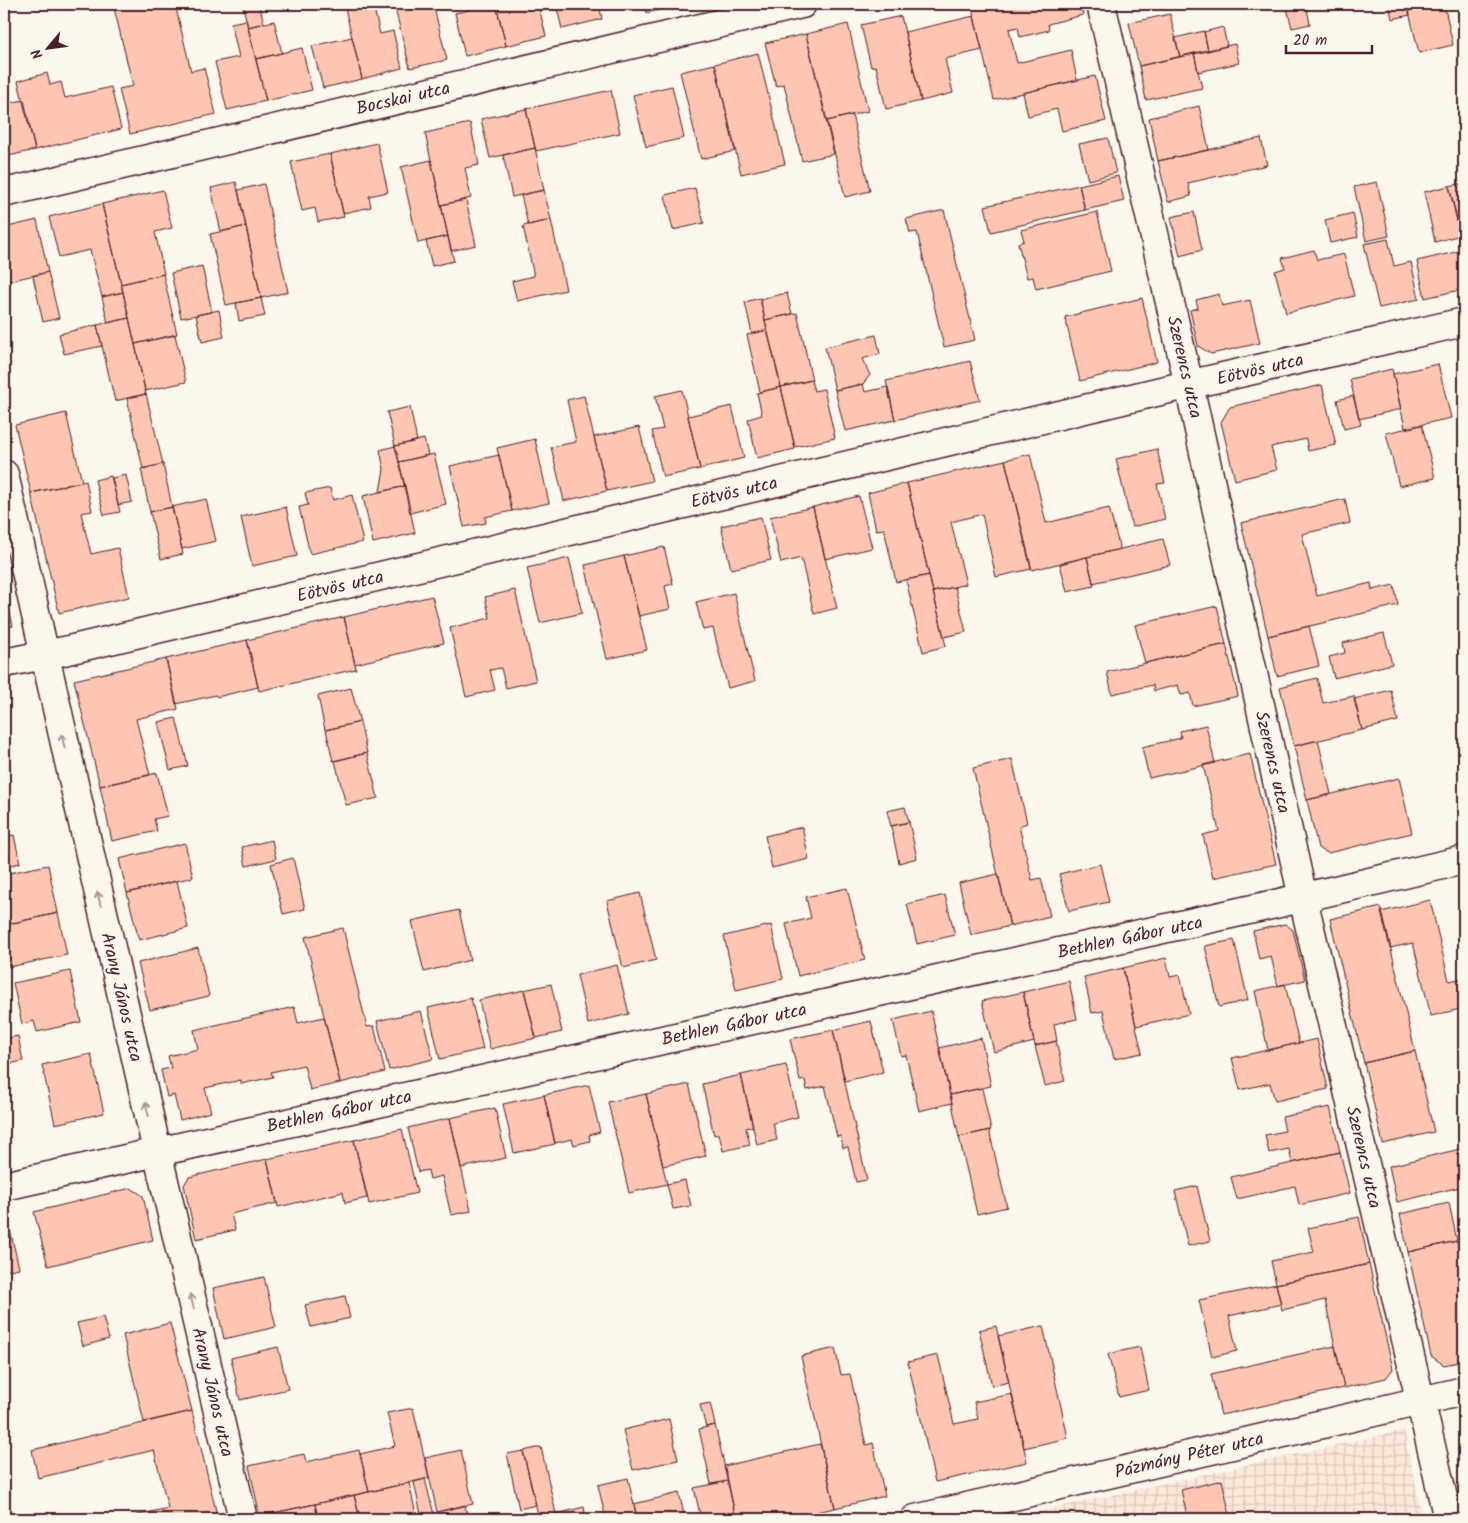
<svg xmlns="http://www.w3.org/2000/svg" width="1468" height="1523" font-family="Kalam,sans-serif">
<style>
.industrial{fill:url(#industrial-grid)}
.building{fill:#fdc5b2;stroke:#4a1f2b}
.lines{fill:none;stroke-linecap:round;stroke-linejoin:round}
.minor-casing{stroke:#4a1f2b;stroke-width:31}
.tertiary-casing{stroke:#4a1f2b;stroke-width:31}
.minor{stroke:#fbf7ec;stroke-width:28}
.tertiary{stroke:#fbf7ec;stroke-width:28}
.oneway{stroke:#ab9695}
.labels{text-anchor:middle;stroke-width:4;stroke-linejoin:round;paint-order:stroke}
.street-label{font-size:18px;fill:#4a1f2b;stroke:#fbf7ec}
</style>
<defs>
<pattern id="industrial-grid" width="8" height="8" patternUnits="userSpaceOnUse" patternTransform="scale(1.25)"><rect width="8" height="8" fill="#fce8db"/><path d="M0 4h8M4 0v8" fill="none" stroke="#dac7bc"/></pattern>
</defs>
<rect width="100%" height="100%" fill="#fbf7ec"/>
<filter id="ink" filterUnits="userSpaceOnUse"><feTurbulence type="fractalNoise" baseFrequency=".02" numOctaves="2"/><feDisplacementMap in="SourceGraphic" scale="10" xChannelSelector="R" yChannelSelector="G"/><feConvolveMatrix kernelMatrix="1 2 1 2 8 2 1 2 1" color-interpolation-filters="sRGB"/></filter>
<g filter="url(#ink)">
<path class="industrial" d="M1404 1430 1423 1519H1005Z"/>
<path class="building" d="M113 4H175L191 71 204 68 216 114 130 134 119 89 133 86Z
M259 4 264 23 248 27 243 7Z
M344 4H373L380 34 393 31 402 68 362 79Z
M394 4H433L447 60 410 68Z
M467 4H496L506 46 465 56 455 13 469 10Z
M496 4H538L546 36 506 46Z
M556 4H599L602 19 562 29Z
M643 4H684L647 13Z
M971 4H1080L1083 15 1048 24 1049 30 1020 37 1018 27 1009 29 1017 63 1071 50 1077 80 994 100Z
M1286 4H1306L1310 24 1292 28Z
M1389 4H1407L1410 15 1392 19Z
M1407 4H1444L1453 45 1419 53Z
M1170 14 1180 57 1139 66 1129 23Z
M901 16 921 101 886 109 876 66 871 67 861 25Z
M974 16 982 50 945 59 953 93 921 101 905 32Z
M246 20 266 101 227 110 215 62 239 57 231 23Z
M274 21 282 53 256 59 248 27Z
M848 24 868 111 827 121 806 34Z
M1223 27 1227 46 1208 51 1204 32Z
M1204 31 1208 51 1180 57 1175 38Z
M806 34 834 154 802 161 784 84 776 86 765 43Z
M352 37 362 79 323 88 312 46Z
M1235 44 1239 63 1198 72 1194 53Z
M302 48 312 90 266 101 256 59Z
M758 53 785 164 741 174 715 64Z
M1194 53 1202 88 1146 100 1139 66Z
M715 64 735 151 701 159 680 72Z
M47 73 50 85 61 82 65 98 111 87 121 129 35 150 18 81Z
M1095 76 1106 121 1062 131 1057 109 1028 116 1023 93Z
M672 86 684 138 646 147 633 95Z
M611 90 620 133 536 151 526 109Z
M24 100 35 150 4 157V128L10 127 5 104Z
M1199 106 1209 150 1158 161 1149 118Z
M526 109 535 148 490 158 481 119Z
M852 115 870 191 845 197 827 121Z
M470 123 479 165 465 168 471 198 441 205 425 133Z
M1108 138 1116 173 1088 180 1079 144Z
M1261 138 1267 165 1188 183 1191 196 1168 202 1158 161Z
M377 143 388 192 369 196 371 207 343 213 330 154Z
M535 148 544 190 512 197 503 155Z
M330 154 344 217 318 222 315 208 302 211 291 162Z
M431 160 448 236 418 243 401 167Z
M1118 176 1124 201 1085 210 1079 185Z
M236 182 246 226 221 232 211 188Z
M1377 182 1389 236 1366 241 1354 187Z
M1464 183V234L1460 235 1449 186Z
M264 184 288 292 261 298 238 190Z
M1079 185 1085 210 991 232 985 206Z
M1449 186 1461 235 1435 242 1424 192Z
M695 188 704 223 673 230 665 195Z
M163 190 172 228 155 232 164 274 121 284 102 204Z
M544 190 551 220 528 225 521 195Z
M466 200 476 245 451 251 441 205Z
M102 204 123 292 102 297 90 250 59 257 49 217Z
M944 210 975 340 944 347 917 232 910 233 906 219Z
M1097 212 1111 271 1036 289 1033 277 1027 278 1018 243 1024 241 1021 230Z
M1194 212 1202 250 1180 256 1171 217Z
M1353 213 1358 237 1330 243 1325 220Z
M37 220 48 272 4 282V228Z
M551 220 566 290 517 301 512 281 534 276 523 226Z
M246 226 261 298 226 305 210 234Z
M448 236 454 261 432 266 426 241Z
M1388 239 1394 266 1411 262 1419 299 1379 308 1364 244Z
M1314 250 1317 260 1344 254 1354 296 1286 313 1275 271 1285 268 1282 258Z
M1464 250V289L1425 298 1417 261Z
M202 266 212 312 181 318 171 273Z
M48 272 59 318 43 322 33 276Z
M163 274 177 334 135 344 121 284Z
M123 292 129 318 108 323 102 297Z
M787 293 792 314 765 320 760 299Z
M1219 294 1222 306 1250 300 1260 343 1211 354 1198 346 1190 310 1198 308 1196 300Z
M261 298 265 316 239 321 236 303Z
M760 298 767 330 752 334 745 302Z
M1142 298 1157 362 1080 381 1065 317Z
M219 310 224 337 202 342 196 315Z
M797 313 812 380 781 387 765 320Z
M129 318 146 394 115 401 97 325Z
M97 325 102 346 64 354 59 334Z
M767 330 781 387 760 392 747 335Z
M175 335 186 382 145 391 135 344Z
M876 335 880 354 862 359 870 375 863 384 835 390 825 347Z
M970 361 980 400 895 420 886 381Z
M1438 364 1451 418 1405 428 1393 374Z
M1392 369 1401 409 1359 419 1350 379Z
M811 380 814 391 824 389 835 438 795 447 781 387Z
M863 384 865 392 888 387 895 420 845 431 835 390Z
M1322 385 1336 445 1308 451 1306 439 1271 447 1277 470 1235 480 1221 422 1230 407Z
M781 387 795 449 757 458 748 419 762 415 757 393Z
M682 390 700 469 663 477 652 431 663 429 655 396Z
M146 394 163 464 143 469 127 398Z
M584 396 607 491 564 501 551 447 576 442 567 400Z
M1353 396 1361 425 1344 429 1337 400Z
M732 406 744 458 700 469 688 416Z
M410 407 417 441 395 446 387 412Z
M66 413 82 482 31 493 15 425Z
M1422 425 1435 478 1399 486 1386 433Z
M639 427 652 481 607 491 594 437Z
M424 439 428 455 399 462 395 446Z
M535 439 549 503 512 511 497 448Z
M395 446 405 486 380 492 384 469 380 450Z
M1157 449 1165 483 1157 484 1165 519 1132 527 1116 459Z
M434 454 446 504 410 513 399 462Z
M1030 454 1046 523 1109 508 1120 549 1032 570 1005 460Z
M499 455 512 511 485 517 486 523 464 527 450 466Z
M1005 460 1031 569 996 577 982 514 951 522 966 584 933 592 907 483Z
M163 464 172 507 150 512 141 469Z
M126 475 132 502 118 505 112 478Z
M111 476 120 512 104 515 95 480Z
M86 481 92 511 81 513 91 554 118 548 129 597 59 613 31 493Z
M907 483 929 575 896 582 884 529 876 530 868 493Z
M405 486 415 533 373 543 363 496Z
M330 488 333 500 352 495 363 542 310 554 299 507 308 505 305 493Z
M859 496 872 548 825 559 813 507Z
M206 499 216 541 182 549 172 507Z
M1345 499 1350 523 1302 534 1317 596 1371 583 1372 590 1394 585 1398 605 1268 636 1241 523Z
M172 507 183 554 161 559 150 512Z
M286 507 297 556 252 566 241 517Z
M813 507 837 608 814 614 801 558 781 563 770 517Z
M761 517 771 560 731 569 721 526Z
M1163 539 1170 565 1093 583 1087 557Z
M664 547 673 584 665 586 670 609 639 616 624 556Z
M624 556 647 650 607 659 585 565Z
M1087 557 1094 586 1067 592 1060 564Z
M569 558 582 613 540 623 527 568Z
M929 575 946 646 923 652 906 580Z
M4 586 13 626 4 628Z
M955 587 966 632 944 637 933 592Z
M515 590 536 681 506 688 501 668 490 670 495 690 466 697 450 628 490 618 485 597Z
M734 593 755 681 728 688 713 628 703 630 696 602Z
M432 596 444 643 355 664 344 617Z
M1217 606 1226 644 1145 663 1135 625Z
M344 617 356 669 259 691 247 640Z
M1309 626 1319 666 1277 676 1268 636Z
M1384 633 1392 664 1334 678 1329 657 1345 653 1343 643Z
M247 640 258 687 217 697 216 695 176 704 166 659Z
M1226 644 1238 696 1193 706 1190 693 1181 695 1178 685 1154 691 1153 685 1112 694 1107 672Z
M166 659 178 709 136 719 150 775 100 786 74 680Z
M1317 678 1323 703 1354 696 1362 730 1294 746 1280 687Z
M351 688 360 722 325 730 318 696Z
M1391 690 1398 721 1362 730 1354 699Z
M176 718 188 766 170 770 158 722Z
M360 722 367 753 333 761 326 730Z
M1206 725 1215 763 1149 778 1142 747 1181 738 1180 731Z
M1318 740 1331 794 1307 800 1294 746Z
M367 753 378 798 346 805 335 761Z
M1250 754 1276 864 1213 878 1203 835 1219 831 1203 765Z
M1012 759 1027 823 1019 826 1032 880 1041 878 1050 916 1010 926 973 768Z
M157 773 168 816 154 819 157 831 112 841 100 786Z
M1399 778 1412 833 1328 853 1318 848 1307 800Z
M905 807 909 822 891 826 887 811Z
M909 822 917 858 899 863 891 826Z
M802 827 809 859 772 868 765 836Z
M14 835 20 863 4 867V837Z
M272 840 276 859 246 866 242 847Z
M185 843 193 877 127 893 119 859Z
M293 858 305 909 283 914 271 864Z
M1100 864 1109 902 1069 911 1059 874Z
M48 865 58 913 4 925V874Z
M998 874 1010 926 971 935 959 883Z
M177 881 188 928 139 940 127 893Z
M847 888 865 960 798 976 786 924 811 918 806 897Z
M640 893 656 960 623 968 607 901Z
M945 895 955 935 917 944 907 904Z
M1430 900 1449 981 1464 978V1008L1431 1016 1413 943 1390 948 1381 912Z
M1381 907 1415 1051 1364 1063 1330 919Z
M459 910 470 960 424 972 412 921Z
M58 913 67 955 9 967 4 942V925Z
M1285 924 1293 930 1305 980 1278 986 1271 956 1259 959 1253 931Z
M771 925 783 979 736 990 724 936Z
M343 928 367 1027 374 1026 385 1072 340 1083 305 937Z
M1234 940 1248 1000 1219 1007 1205 946Z
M198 948 209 996 150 1010 138 963Z
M1166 958 1170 977 1180 975 1189 1014 1136 1026 1123 968Z
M617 965 629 1014 588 1024 577 975Z
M1123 968 1142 1053 1114 1059 1103 1011 1092 1013 1084 977Z
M70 971 81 1022 37 1032 34 1021 22 1024 13 983Z
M1069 981 1077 1019 1054 1024 1057 1041 1035 1046 1023 992Z
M551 984 562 1032 536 1038 524 990Z
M1285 984 1299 1043 1268 1050 1255 991Z
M524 990 536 1038 490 1049 479 1000Z
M1023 992 1034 1042 994 1052 982 1001Z
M471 998 483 1049 440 1059 428 1008Z
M294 1007 298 1023 324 1017 340 1083 310 1090 304 1065 271 1072 273 1077 241 1084V1080L205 1088 211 1112 180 1120 174 1095 167 1097 161 1070 171 1068 168 1056 198 1049 194 1030Z
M421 1011 433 1059 389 1070 377 1021Z
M931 1011 952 1103 919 1111 906 1055 901 1056 893 1020Z
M871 1021 883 1072 845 1081 833 1030Z
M833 1030 867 1180 856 1182 848 1147 843 1148 841 1136 837 1137 825 1086 807 1090 805 1080 800 1081 790 1039Z
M18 1036 23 1061 4 1065V1039Z
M981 1038 991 1086 950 1095 939 1048Z
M1317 1039 1328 1089 1275 1101 1270 1083 1240 1090 1232 1058Z
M1056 1041 1065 1081 1045 1086 1035 1046Z
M1415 1051 1434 1132 1383 1144 1364 1063Z
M91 1054 104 1113 55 1124 42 1065Z
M786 1065 798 1117 773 1123 777 1140 757 1145 741 1075Z
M741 1075 753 1126 746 1128 750 1145 723 1151 719 1134 714 1135 702 1084Z
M689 1084 706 1156 663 1166 646 1094Z
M589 1085 600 1132 589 1135 590 1141 574 1145 572 1139 555 1143 544 1095Z
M982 1088 991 1130 959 1137 950 1095Z
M646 1094 667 1184 629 1193 608 1102Z
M544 1095 555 1144 514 1153 503 1104Z
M1330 1107 1340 1152 1292 1163 1289 1149 1269 1153 1265 1135 1285 1131 1282 1117Z
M495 1108 506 1158 461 1168 450 1118Z
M450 1118 471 1211 451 1215 442 1176 430 1179 428 1170 418 1172 408 1128Z
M402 1129 417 1193 369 1204 354 1140Z
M989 1130 1007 1207 977 1214 959 1137Z
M354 1140 367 1198 345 1203 343 1192 278 1207 267 1159Z
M1464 1148V1186L1397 1202 1389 1166Z
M1340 1152 1350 1193 1299 1205 1295 1186 1237 1199 1231 1177Z
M267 1159 277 1203 231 1214 235 1230 196 1239 184 1185 189 1177Z
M685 1180 691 1206 673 1209 667 1184Z
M1197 1186 1210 1241 1188 1246 1175 1191Z
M131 1188 143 1196 153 1240 48 1266 34 1212Z
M1449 1203 1457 1241 1408 1252 1400 1214Z
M7 1217 19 1268 4 1271V1218Z
M1359 1217 1369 1264 1276 1284 1271 1261 1314 1252 1308 1228Z
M1457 1241 1464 1275V1361L1444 1365 1431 1356 1408 1252Z
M1369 1264 1393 1369 1386 1378 1344 1388 1325 1300 1282 1310 1276 1284Z
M264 1277 276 1327 224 1339 213 1288Z
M1276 1284 1281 1304 1229 1316 1237 1351 1212 1357 1199 1300Z
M345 1296 350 1318 311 1327 305 1305Z
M103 1317 109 1339 83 1346 77 1323Z
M170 1323 192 1411 144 1422 123 1335Z
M996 1326 1009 1382 992 1386 979 1330Z
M1043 1326 1068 1438 1024 1448 998 1336Z
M1335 1346 1344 1388 1221 1415 1211 1374Z
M278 1347 288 1389 240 1400 231 1358Z
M1140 1347 1149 1390 1119 1397 1108 1354Z
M835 1348 841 1375 850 1374 866 1445 873 1443 885 1496 835 1508 801 1356Z
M938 1355 954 1424 978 1419 974 1402 1012 1394 1027 1462 935 1482 908 1362Z
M710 1403 715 1425 706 1427 700 1405Z
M413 1408 429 1478 369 1492 360 1454 395 1446 387 1413Z
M192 1411 218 1519H121L168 1508 154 1450 38 1478 32 1450Z
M669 1419 678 1460 633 1470 623 1430Z
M715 1425 728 1481 711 1484 699 1429Z
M820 1444 835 1508 784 1519H736L724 1466Z
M541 1447 556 1514 584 1507 586 1519H539L523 1451Z
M359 1450 369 1492 260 1516 249 1466 304 1454 306 1462Z
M461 1450 473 1504 437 1512 425 1458Z
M523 1451 536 1505 519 1509 507 1454Z
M628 1478 637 1519H598L597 1517 605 1515 598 1485Z
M425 1479 435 1519H422L414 1482Z
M1222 1480 1231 1519H1188L1181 1490Z
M728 1481 736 1519H701L694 1488Z
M409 1483 417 1519H360L354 1495Z
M679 1493 685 1519H637L634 1504Z
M354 1495 360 1519H318L315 1504Z
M315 1504 318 1519H261L260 1516Z
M465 1505 468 1519H439L437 1512Z"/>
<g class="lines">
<defs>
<path id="minor" d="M4 193 802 4
M4 474 157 1151 243 1519
M4 663 64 651 1165 390 1464 322
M4 1186 1262 907 1464 860
M915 1519 1464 1391"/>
<path id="tertiary" d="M1101 4 1189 385 1303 898 1448 1519"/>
</defs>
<use href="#minor" class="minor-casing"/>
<use href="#tertiary" class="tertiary-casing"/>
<use href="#minor" class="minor"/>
<use href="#tertiary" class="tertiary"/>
</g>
<defs><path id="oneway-shaft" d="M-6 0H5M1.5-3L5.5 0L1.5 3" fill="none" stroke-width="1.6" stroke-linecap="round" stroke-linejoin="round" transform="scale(1.25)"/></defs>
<g class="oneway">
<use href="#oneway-shaft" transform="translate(63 741) rotate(-103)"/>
<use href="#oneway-shaft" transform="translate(99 899) rotate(-103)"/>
<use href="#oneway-shaft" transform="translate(147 1109) rotate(-103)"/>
<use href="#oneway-shaft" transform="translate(192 1301) rotate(-103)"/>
</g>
</g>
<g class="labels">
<g class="street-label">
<text transform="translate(403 98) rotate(-13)" y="6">Bocskai utca</text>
<text transform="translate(1185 367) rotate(77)" y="6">Szerencs utca</text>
<text transform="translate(1260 369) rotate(-13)" y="6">Eötvös utca</text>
<text transform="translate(734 492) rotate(-13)" y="6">Eötvös utca</text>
<text transform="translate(340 586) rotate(-13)" y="6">Eötvös utca</text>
<text transform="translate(1273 762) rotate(77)" y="6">Szerencs utca</text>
<text transform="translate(1130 937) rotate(-12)" y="6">Bethlen Gábor utca</text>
<text transform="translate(122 997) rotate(77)" y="6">Arany János utca</text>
<text transform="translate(734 1024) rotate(-12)" y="6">Bethlen Gábor utca</text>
<text transform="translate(339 1111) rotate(-12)" y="6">Bethlen Gábor utca</text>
<text transform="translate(1364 1157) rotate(77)" y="6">Szerencs utca</text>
<text transform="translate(213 1392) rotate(77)" y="6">Arany János utca</text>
<text transform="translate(1189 1455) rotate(-13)" y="6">Pázmány Péter utca</text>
</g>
</g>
<rect width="1468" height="1523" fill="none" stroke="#fbf7ec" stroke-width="20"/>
<rect x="10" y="10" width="1448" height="1503" fill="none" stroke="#4a1f2b" stroke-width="2" filter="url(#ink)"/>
<g transform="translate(48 48) rotate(241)" stroke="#fbf7ec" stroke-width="4" paint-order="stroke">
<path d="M0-4L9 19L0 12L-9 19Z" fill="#4a1f2b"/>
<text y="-8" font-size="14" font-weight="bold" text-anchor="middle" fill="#4a1f2b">N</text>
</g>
<path d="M1286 45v8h86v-8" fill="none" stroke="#4a1f2b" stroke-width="2.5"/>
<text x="1293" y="45" font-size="15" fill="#4a1f2b" stroke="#fbf7ec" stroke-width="4" paint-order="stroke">20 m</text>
</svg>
